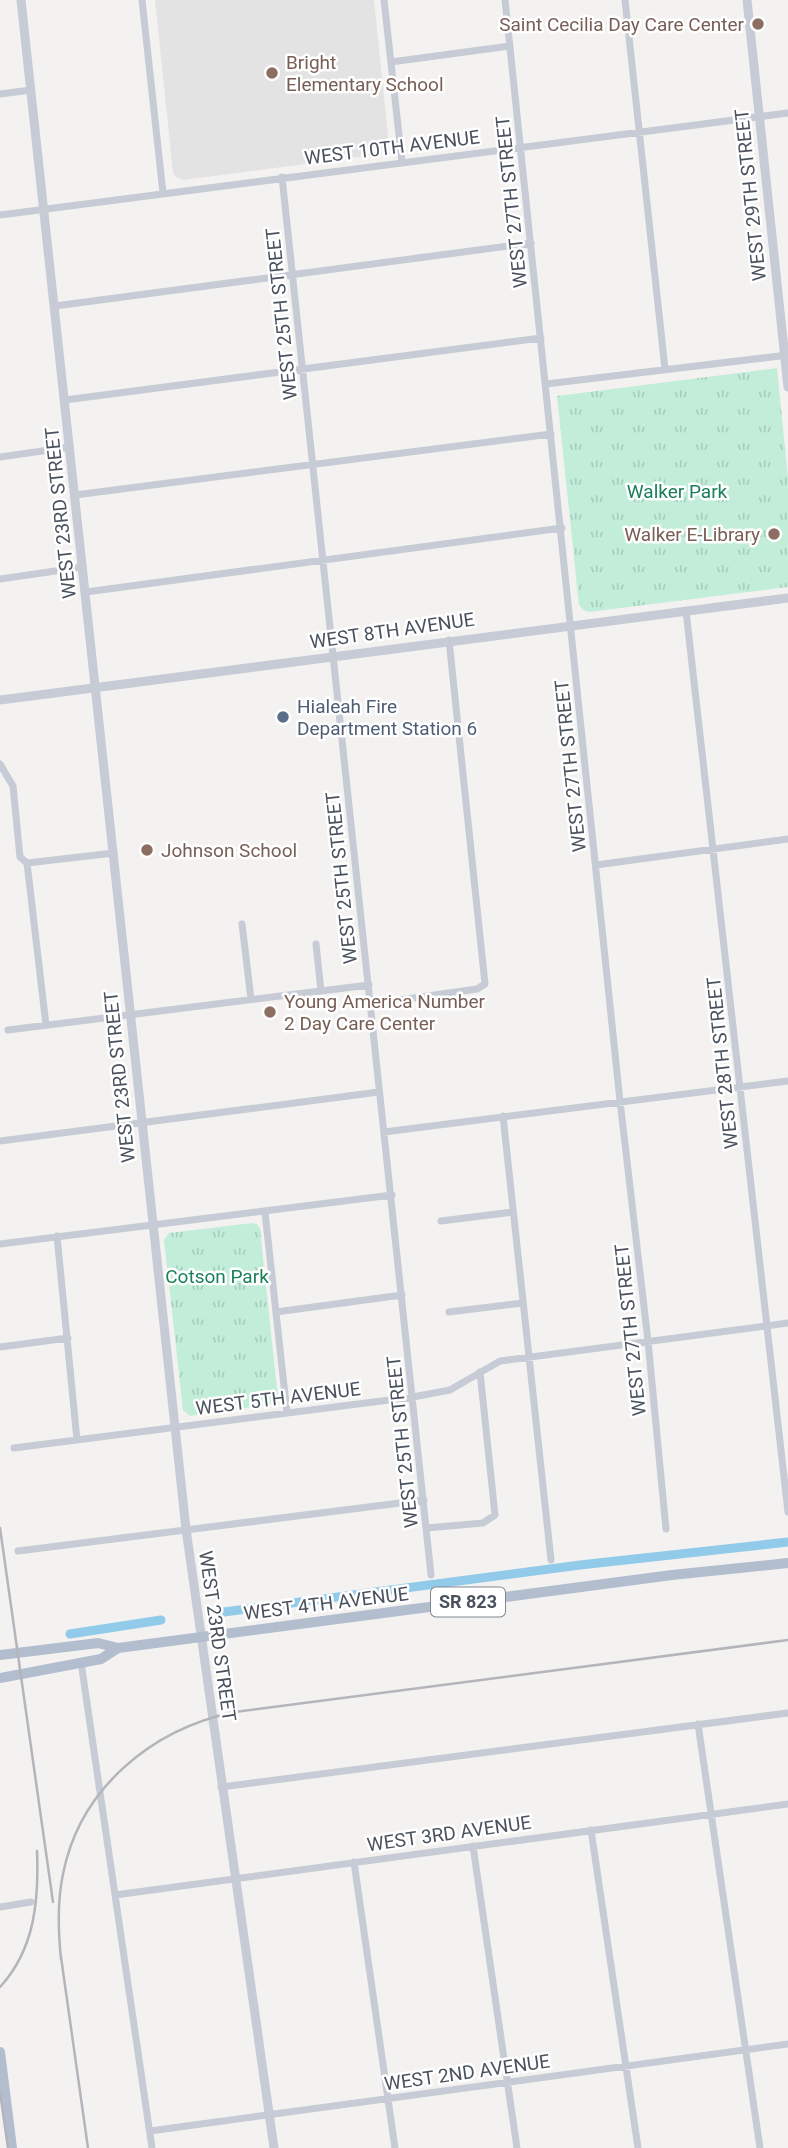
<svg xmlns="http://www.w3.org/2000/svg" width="788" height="2148" font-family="Roboto,sans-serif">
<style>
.education{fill:#e4e3e3}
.park{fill:url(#park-tufts)}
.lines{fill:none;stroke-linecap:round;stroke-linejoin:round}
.canal{stroke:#91cbe9;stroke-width:9}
.minor{stroke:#c6cbd5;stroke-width:7}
.tertiary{stroke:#c6cbd5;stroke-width:9}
.primary{stroke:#b2bdce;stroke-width:10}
.rail{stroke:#b4b5bb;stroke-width:2.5}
.education-dot{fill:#8d6e63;stroke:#fff;stroke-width:2.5}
.service-dot{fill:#5c6f8a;stroke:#fff;stroke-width:2.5}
.labels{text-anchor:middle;stroke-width:5;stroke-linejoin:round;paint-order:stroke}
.shield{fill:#fff;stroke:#80868e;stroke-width:2}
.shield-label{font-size:18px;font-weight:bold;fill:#49525e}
.education-label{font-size:19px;fill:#785e54;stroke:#fff;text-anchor:start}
.street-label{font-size:19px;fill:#49525e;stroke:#fff}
.park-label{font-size:19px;fill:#1b7f5a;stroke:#fff}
.service-label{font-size:19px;fill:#4e5e75;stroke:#fff;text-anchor:start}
</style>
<defs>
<pattern id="park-tufts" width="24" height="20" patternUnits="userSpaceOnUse" patternTransform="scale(1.75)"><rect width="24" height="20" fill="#c2eed9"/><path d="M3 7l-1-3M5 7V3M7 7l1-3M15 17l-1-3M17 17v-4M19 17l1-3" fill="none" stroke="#a8cebd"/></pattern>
</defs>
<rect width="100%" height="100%" fill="#f3f2f1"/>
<path class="education" d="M155 0H374L389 145 386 151 381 154 183 180 176 177 173 173Z"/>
<path class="park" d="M777 368 788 478V587L589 612 583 610 579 605 557 396Z
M252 1223 257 1224 260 1229 278 1398 273 1404 190 1416 183 1410 164 1240 169 1233Z"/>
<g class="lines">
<path class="canal" d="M224 1612 580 1565 788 1542
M70 1634 161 1620"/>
<path class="minor" d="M142 0 163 193
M384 0 402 162
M505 0 620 1101 648 1341 666 1529
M625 0 665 369
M391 62 510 46
M0 94 31 90
M282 177 431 1575
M0 215 788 113
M55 306 531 243
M546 384 788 355
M65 400 541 338
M0 457 70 447
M75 495 551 434
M0 579 83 567
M86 592 562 528
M686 611 788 1512
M0 764 13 786 20 857 27 863 46 1025
M27 863 114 853
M596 865 788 839
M242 924 251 999
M316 944 321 991
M371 1004 477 989 485 984 449 640
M8 1030 369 985
M503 1116 551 1560
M384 1132 788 1081
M0 1141 379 1092
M265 1212 287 1413
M441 1221 513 1212
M57 1236 77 1440
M0 1244 392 1195
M276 1312 402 1295
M449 1312 523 1303
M0 1347 68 1338
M14 1448 413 1397 450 1390 500 1361 788 1323
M427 1528 483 1523 495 1515 480 1372
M18 1551 424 1500
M81 1662 152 2148
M698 1724 760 2148
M221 1787 788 1713
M591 1830 638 2148
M473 1846 517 2148
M354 1862 395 2148
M115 1895 788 1804
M0 1907 31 1902
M150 2131 788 2044"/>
<path class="tertiary" d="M21 0 186 1529 274 2148
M747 0 788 387
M0 700 788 598"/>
<path class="primary" d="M0 1655 98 1643 118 1648 672 1575 788 1563
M0 1678 101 1659 118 1648
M0 2052 12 2148"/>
<path class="rail" d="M0 1528 53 1902
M60 1950 88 2148
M61 1959C58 1930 57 1902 63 1874 80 1788 152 1729 235 1712L788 1640
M0 1987C35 1949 39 1900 37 1851
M0 2092 8 2148"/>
</g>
<g class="education-dot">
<circle cx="758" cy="24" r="7"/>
<circle cx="272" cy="73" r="7"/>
<circle cx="774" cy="534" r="7"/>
<circle cx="147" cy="850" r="7"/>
<circle cx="270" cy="1012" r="7"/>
</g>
<circle class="service-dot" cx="283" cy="717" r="7"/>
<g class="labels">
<rect class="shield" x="431" y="1587.5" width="74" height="29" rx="5"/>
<g class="shield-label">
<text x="468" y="1608">SR 823</text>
</g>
<g class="education-label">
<text x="744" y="31" text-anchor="end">Saint Cecilia Day Care Center</text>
<text x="286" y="69">Bright<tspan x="286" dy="22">Elementary School</tspan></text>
<text x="760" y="541" text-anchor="end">Walker E-Library</text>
<text x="161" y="857">Johnson School</text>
<text x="284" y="1008">Young America Number<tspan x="284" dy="22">2 Day Care Center</tspan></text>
</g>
<g class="street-label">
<text transform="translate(392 147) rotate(-7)" y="7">WEST 10TH AVENUE</text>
<text transform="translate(750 195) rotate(-96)" y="7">WEST 29TH STREET</text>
<text transform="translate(511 202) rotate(-96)" y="7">WEST 27TH STREET</text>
<text transform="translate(281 314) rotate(-96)" y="7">WEST 25TH STREET</text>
<text transform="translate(60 513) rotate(-96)" y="7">WEST 23RD STREET</text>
<text transform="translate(392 630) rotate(-8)" y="7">WEST 8TH AVENUE</text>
<text transform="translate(570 766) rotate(-96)" y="7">WEST 27TH STREET</text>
<text transform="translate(341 878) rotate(-96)" y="7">WEST 25TH STREET</text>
<text transform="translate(722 1063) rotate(-96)" y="7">WEST 28TH STREET</text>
<text transform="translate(119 1077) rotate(-96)" y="7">WEST 23RD STREET</text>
<text transform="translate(630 1330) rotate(-96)" y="7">WEST 27TH STREET</text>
<text transform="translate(278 1398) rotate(-7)" y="7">WEST 5TH AVENUE</text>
<text transform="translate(402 1442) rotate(-96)" y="7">WEST 25TH STREET</text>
<text transform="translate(326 1603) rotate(-7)" y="7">WEST 4TH AVENUE</text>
<text transform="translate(218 1636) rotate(82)" y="7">WEST 23RD STREET</text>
<text transform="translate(449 1833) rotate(-8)" y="7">WEST 3RD AVENUE</text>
<text transform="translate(467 2072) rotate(-8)" y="7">WEST 2ND AVENUE</text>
</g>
<g class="park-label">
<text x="677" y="498">Walker Park</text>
<text x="217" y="1283">Cotson Park</text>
</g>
<g class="service-label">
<text x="297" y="713">Hialeah Fire<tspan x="297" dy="22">Department Station 6</tspan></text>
</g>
</g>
</svg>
